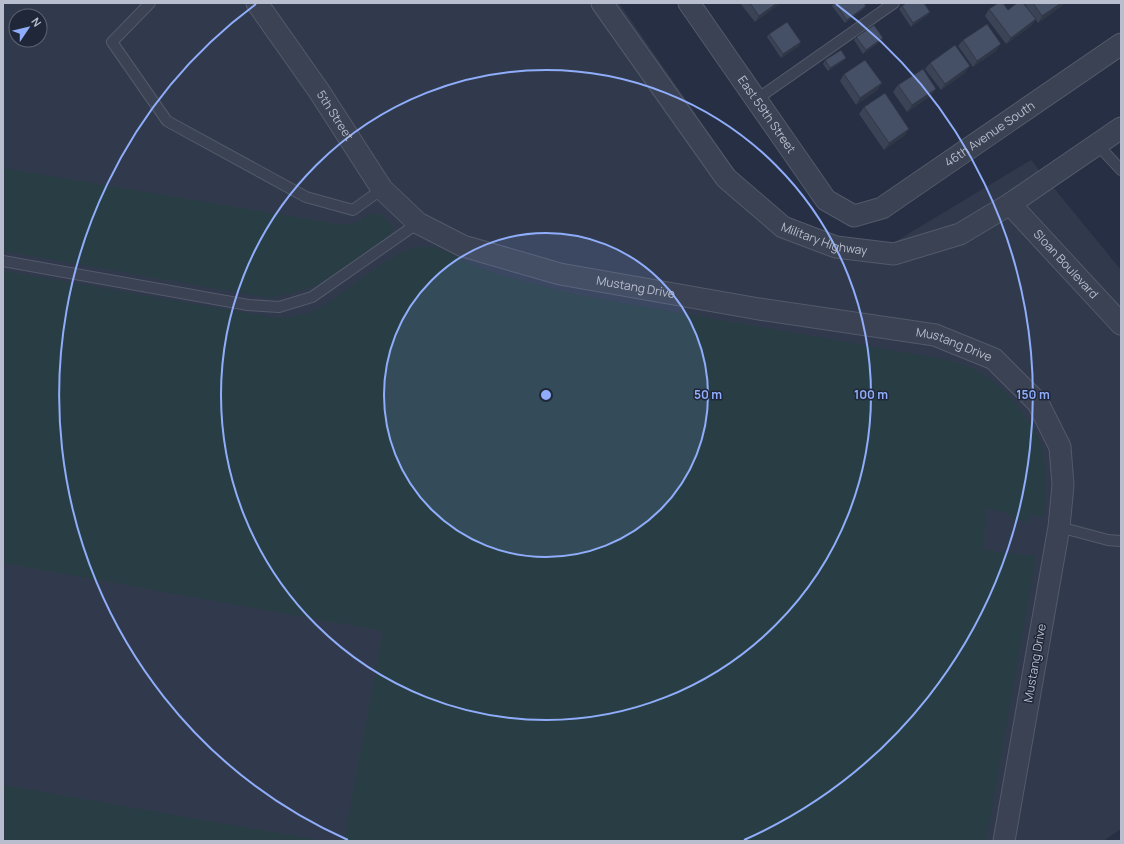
<svg xmlns="http://www.w3.org/2000/svg" width="1124" height="844" font-family="Manrope,sans-serif">
<style>
.airport{fill:#313a4d;fill-rule:evenodd}
.green{fill:#283e44}
.lines{fill:none;stroke-linecap:round;stroke-linejoin:round}
.service-casing{stroke:#535a6a;stroke-width:12}
.minor-casing{stroke:#535a6a;stroke-width:23}
.service{stroke:#3b4253;stroke-width:10}
.minor{stroke:#3b4253;stroke-width:21}
.wall{fill:#3b4457}
.shaded-wall{fill:#303747}
.building{fill:#454f65;stroke:#303747}
.ring{fill:none;stroke:#8fadfa;stroke-width:2}
.labels{text-anchor:middle;stroke-width:3;stroke-linejoin:round;paint-order:stroke}
.street-label{font-size:12px;fill:#b8becd;stroke:#1f2738}
.centre{fill:#8fadfa;stroke:#1f2738;stroke-width:2}
.ring-label{font-size:12px;text-anchor:middle;font-weight:bold;fill:#8fadfa;stroke:#1f2738;stroke-width:3;stroke-linejoin:round;paint-order:stroke}
</style>
<rect width="100%" height="100%" fill="#262f43"/>
<path class="airport" d="M3 3H619L768 218 828 238 893 243 1031 160 1121 270V829L1103 841H3ZM16 16H40V40H16Z"/>
<path class="green" d="M3 168 343 225 359 222 370 214H380L391 224 393 230 389 236 317 285 292 293 270 298 3 251Z
M416 247H436L478 267 499 275 578 295 948 360C985 370 1005 387 1027 419 1032 427 1039 436 1041 446 1047 468 1045 493 1044 516L1029 515V522L1012 518 1007 513 986 508 983 550 1036 556 986 841H344L383 631 3 563V271L276 318C292 317 308 315 323 306 353 288 383 257 416 247Z
M3 785 324 841H3Z"/>
<g class="lines">
<defs>
<path id="service" d="M150 3 112 42 167 121 306 197 353 210 382 189
M757 99 894 3
M1097 144 1121 170
M3 261 248 305 279 307 312 297 418 223
M1059 527 1108 540 1121 541"/>
<g id="minor">
<path id="s1" d="M257 3 319 91 382 189 418 223 463 246 560 274 759 309 935 335 994 359 1038 403 1060 447 1063 485 1059 527 1004 841"/>
<path id="s2" d="M602 3 726 178 783 227 836 247 894 254 960 234 1010 204 1121 128"/>
<path id="s3" d="M689 3 826 200 854 216 882 208 1121 44"/>
<path id="s4" d="M1010 204 1121 324"/>
</g>
</defs>
<use href="#service" class="service-casing"/>
<use href="#minor" class="minor-casing"/>
<use href="#service" class="service"/>
<use href="#minor" class="minor"/>
</g>
<path class="wall" d="M740 3H779L778 5 755 22Z
M834 3 864 9 845 23 832 6Z
M1024 3H1064L1063 5 1038 23Z
M902 6 930 12 928 15 911 27 899 9Z
M989 9 1008 10 1036 19 1031 26 1006 44 985 16Z
M769 34 799 46 781 58 767 37Z
M856 37 881 41 863 54 854 40Z
M963 40 996 51 973 67 958 46Z
M846 58 843 61 828 71 823 64 825 60Z
M930 63 965 73 941 90 925 69Z
M844 74 882 83 877 90 856 105 840 81Z
M898 85 932 95 907 112 893 92Z
M864 107 905 135 884 150 859 114Z"/>
<path class="shaded-wall" d="M777 3H779L778 5 755 22 759 16Z
M1061 3H1064L1063 5 1038 23 1042 16Z
M866 6 864 9 845 23 847 20Z
M930 12 928 15 911 27 913 23Z
M1036 19 1031 26 1006 44 1011 38Z
M883 38 881 41 863 54 866 50Z
M801 42 799 46 781 58 783 54Z
M1001 44 996 51 973 67 977 61Z
M846 58 843 61 828 71 830 68Z
M970 66 965 73 941 90 945 84Z
M882 83 877 90 856 105 860 98Z
M936 89 932 95 907 112 912 105Z
M909 129 905 135 884 150 889 143Z"/>
<path class="building" d="M750 3H777L759 16Z
M835 3H864L866 6 847 20Z
M906 3H924L930 12 913 23 902 6Z
M998 3H1003L1008 10 1017 3H1023L1036 19 1011 38 989 9Z
M1033 3H1061L1042 16Z
M787 22 801 42 783 54 769 34Z
M987 24 1001 44 977 61 963 40Z
M874 25 883 38 866 50 856 37Z
M955 45 970 66 945 84 930 63Z
M841 50 846 58 830 68 825 60Z
M865 60 882 83 860 98 844 74Z
M923 69 936 89 912 105 898 85Z
M885 93 909 129 889 143 864 107Z"/>
<circle cx="546" cy="395" r="162" fill="#8fadfa" fill-opacity=".12"/>
<g class="ring">
<circle cx="546" cy="395" r="162"/>
<circle cx="546" cy="395" r="325"/>
<path d="M348 840A487 487 0 0 1 256 4M836 4A487 487 0 0 1 744 840"/>
</g>
<g class="labels">
<g class="street-label">
<text dy="4" stroke="none"><textPath href="#s3" startOffset="136">East 59th Street</textPath></text>
<text dy="4" stroke="none"><textPath href="#s1" startOffset="137">5th Street</textPath></text>
<text dy="4" stroke="none"><textPath href="#s3" startOffset="432">46th Avenue South</textPath></text>
<text dy="4" stroke="none"><textPath href="#s2" startOffset="333">Military Highway</textPath></text>
<text dy="4" stroke="none"><textPath href="#s4" startOffset="82">Sloan Boulevard</textPath></text>
<text dy="4" stroke="none"><textPath href="#s1" startOffset="502">Mustang Drive</textPath></text>
<text dy="4" stroke="none"><textPath href="#s1" startOffset="826">Mustang Drive</textPath></text>
<text transform="translate(1035 663) rotate(-80)" y="4">Mustang Drive</text>
</g>
</g>
<circle cx="546" cy="395" r="6" class="centre"/>
<g class="ring-label">
<text x="708" y="399">50 m</text>
<text x="871" y="399">100 m</text>
<text x="1033" y="399">150 m</text>
</g>
<rect width="1124" height="844" fill="none" stroke="#b8becd" stroke-width="8"/>
<g transform="translate(28 28) rotate(55)"><circle r="19" fill="#1f2738" stroke="#5c6374"/>
<path d="M0-3L7 15L0 10L-7 15Z" fill="#8fadfa"/>
<text y="-6" font-size="11" font-weight="bold" text-anchor="middle" fill="#b8becd">N</text>
</g>
</svg>
